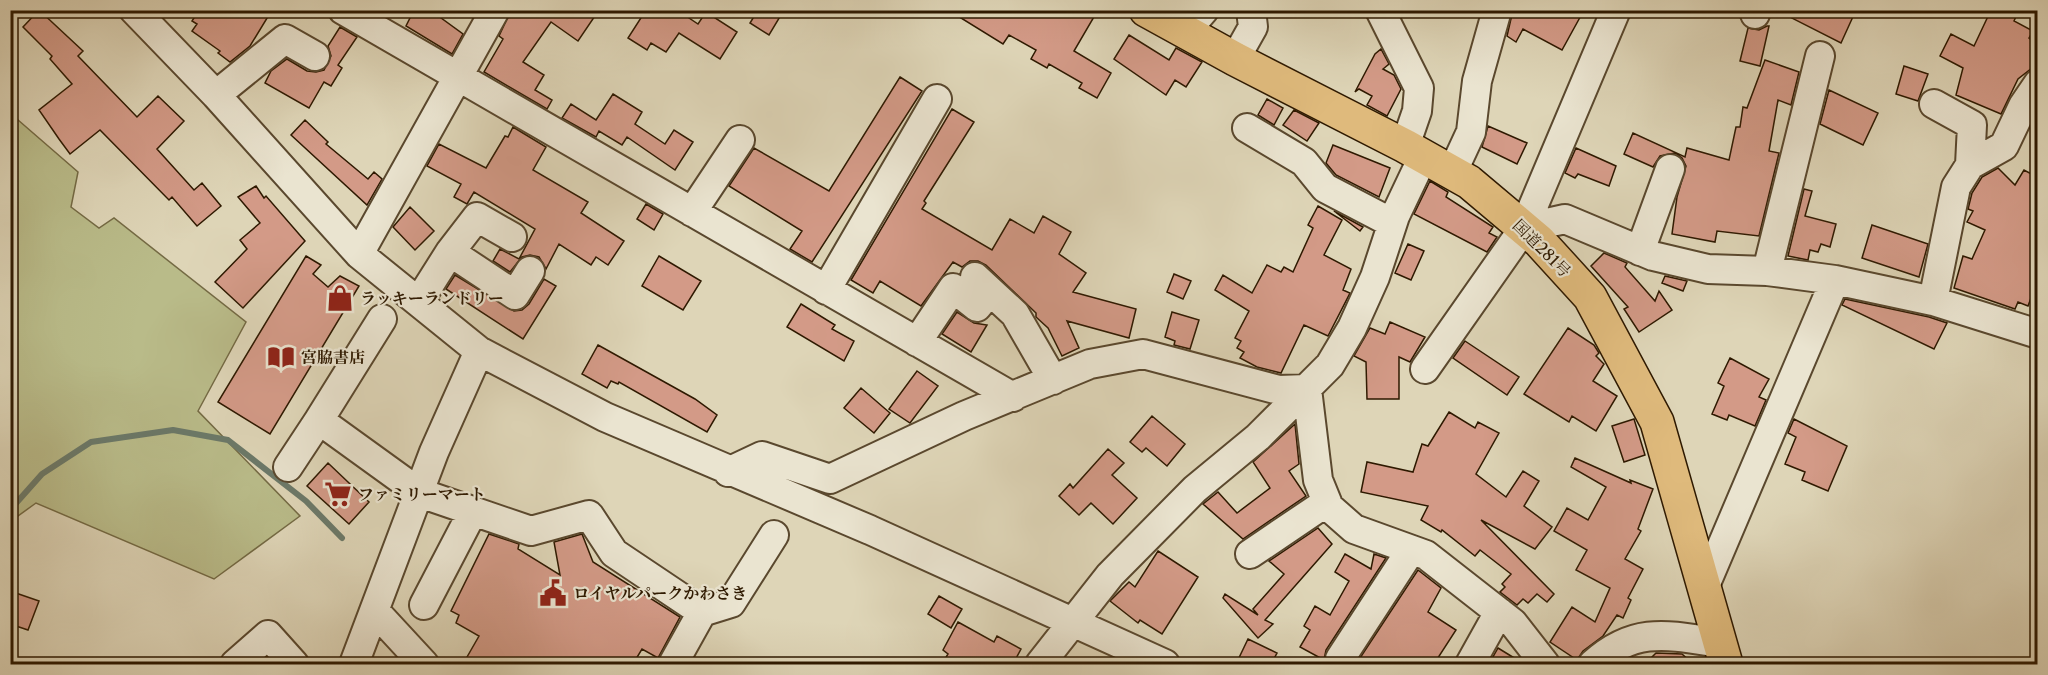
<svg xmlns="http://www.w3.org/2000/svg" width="2048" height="675" font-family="'Libre Caslon Text','Noto Serif JP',serif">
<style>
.green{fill:#b9bb89;stroke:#746a44;stroke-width:1.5}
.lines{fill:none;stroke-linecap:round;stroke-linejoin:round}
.stream{stroke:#6b7969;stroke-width:6}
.building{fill:#d39a87;stroke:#2e1900;stroke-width:1.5}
.minor-casing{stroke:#5a482e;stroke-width:32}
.highway-casing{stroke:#2e1900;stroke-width:36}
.minor{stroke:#eae4d0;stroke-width:28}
.highway{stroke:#dfba7c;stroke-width:33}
.labels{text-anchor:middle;stroke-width:4.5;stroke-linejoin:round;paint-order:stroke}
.street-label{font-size:16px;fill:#2e1900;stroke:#eae4d0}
.poi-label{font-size:16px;font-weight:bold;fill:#2e1900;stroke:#eae4d0;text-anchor:start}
</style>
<rect width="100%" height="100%" fill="#ded5b7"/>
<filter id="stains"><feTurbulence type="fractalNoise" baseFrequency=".00333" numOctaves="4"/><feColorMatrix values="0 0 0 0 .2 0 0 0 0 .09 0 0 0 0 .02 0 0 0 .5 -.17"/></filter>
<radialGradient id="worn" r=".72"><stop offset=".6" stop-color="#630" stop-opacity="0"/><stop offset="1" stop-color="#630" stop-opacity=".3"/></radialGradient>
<path class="green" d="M10 113 78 172 71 207 99 228 114 218 246 322 198 411 300 516 214 579 36 503 11 521Z"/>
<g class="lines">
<path class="stream" d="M10 510 42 474 91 442 173 430 228 440 306 501 342 538"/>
</g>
<path class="building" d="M39 10 83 51 78 56 137 117 158 96 184 121 157 149 194 190 202 183 221 206 197 226 172 197 169 200 100 130 70 154 59 139 39 110 72 84 50 59 52 56 23 27Z
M199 10H272L250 46 230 62 218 53 220 51 192 31 197 24 192 21Z
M414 10H430L463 34 452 54 406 26Z
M511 10H599L578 41 551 22 523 62 544 75 535 90 552 100 547 109 484 72 503 39 499 36Z
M646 10H677L698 24 706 12 737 32 720 59 679 33 666 52 651 43 647 50 628 38Z
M758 10H784L769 35 750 23Z
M948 10H1098L1074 51 1111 73 1097 98 1079 88 1082 83 1049 64 1047 68 1031 59 1036 50 1009 35 1003 44Z
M1513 10H1584L1562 50 1523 29 1516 42 1507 36Z
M1776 10H1856L1841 43Z
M1991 10H2019L2014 21 2033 31 2029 38 2037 45V64L2018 79 2001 114 1956 95 1963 68 1940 56 1951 34 1974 46Z
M1767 26H1769L1760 66 1740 61 1748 28 1759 30Z
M340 27 357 37 338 65 342 68 331 86 324 82 309 108 265 83 271 71 287 59 307 71 316 72 324 70 331 56 328 46Z
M1129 35 1169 60 1176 48 1202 62 1186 87 1175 80 1166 95 1114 59Z
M1381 49 1389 64 1383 69 1394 75 1401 89 1387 116 1367 105 1372 96 1359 89 1355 92 1375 54Z
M1765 60 1799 72 1791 105 1778 100 1769 151 1779 153 1759 236 1717 231 1715 242 1672 234 1677 197 1686 166 1682 158 1675 153 1660 156 1653 167 1624 154 1633 133 1685 157 1687 148 1729 160 1736 127H1740L1743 107 1747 108Z
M1904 66 1928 74 1918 101 1896 94Z
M900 77 922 91 812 262 790 249 802 231 729 186 754 148 829 191Z
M1829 90 1878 113 1863 145 1820 124Z
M613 94 642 112 635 124 665 144 674 130 693 142 675 170 627 137 622 145 599 131 596 137 562 118 571 104 596 120Z
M1267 99 1283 108 1274 125 1258 115Z
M952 109 974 122 924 201 926 203 922 209 992 250 1010 219 1034 233 1043 216 1071 232 1059 254 1086 273 1073 292 1136 309 1129 338 1067 321 1079 348 1062 356 1048 328 1036 317V313L986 265 978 261H970L962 267 953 262 921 306 880 281 873 293 851 280Z
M1294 110 1319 123 1307 141 1283 125Z
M305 120 328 142 326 144 368 179 374 172 382 179 367 205 291 135Z
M1488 126 1527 143 1517 164 1482 147Z
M513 127 546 147 533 170 588 202 581 213 624 241 608 265 596 257 591 265 559 244 546 269 539 257 530 255 522 257 510 272 493 261 500 249 519 259 535 229 474 192 467 204 454 197 461 184 427 166 439 144 486 168 505 136 508 137Z
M1333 145 1390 168 1379 197 1336 175 1326 163Z
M1576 148 1616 166 1609 186 1578 174 1575 178 1565 173Z
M1998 168 2015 185 2024 170 2037 177V282L2028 306 2018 302 2015 309 1954 288 1963 256 1972 259 1985 230 1967 222 1973 211 1968 209 1972 193 1982 177Z
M1430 181 1448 192 1446 197 1493 227 1489 233 1497 237 1487 252 1414 214Z
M256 186 264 198 266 196 305 241 243 308 215 282 247 249 240 240 260 223 238 197Z
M1804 189 1812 191 1805 216 1836 224 1830 247 1821 244 1818 252 1810 250 1808 260 1788 256Z
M646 204 663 214 654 230 637 219Z
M1318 206 1342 220 1324 255 1351 269 1343 290 1350 293 1328 336 1304 325 1281 373 1257 367 1240 358 1244 352 1237 348 1241 341 1235 338 1249 311 1215 290 1223 275 1252 293 1267 265 1281 272 1284 267 1293 272 1313 228 1308 225Z
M410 207 434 231 415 250 393 227Z
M1334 211 1363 227 1360 231Z
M1872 225 1928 244 1919 277 1862 258Z
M1408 244 1424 251 1411 280 1395 273Z
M1604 253 1627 263 1625 267 1655 301 1659 291 1672 310 1639 332 1624 309 1628 307 1591 266Z
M306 256 321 265 313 274 328 287 340 276 359 286 270 434 218 402Z
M659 256 701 281 683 310 642 286Z
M1174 274 1191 281 1183 299 1167 292Z
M455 275 514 311 522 310 529 304 544 279 556 286 523 339 446 289Z
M1665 276 1687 281 1683 291 1662 283Z
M1845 299 1929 317 1947 323 1934 349 1842 305Z
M801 304 835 325 832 329 854 341 844 361 787 327Z
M957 312 974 323 987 325 971 352 942 334Z
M1172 312 1199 320 1190 349 1174 345 1175 341 1165 337Z
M1390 322 1425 337 1410 362 1399 357V399H1367L1366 362 1354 356 1370 328 1385 334Z
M1568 328 1594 345 1599 353 1596 356 1604 364 1593 381 1617 396 1596 431 1572 416 1569 422 1524 394Z
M1465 341 1519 377 1507 395 1453 358Z
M598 345 695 399 717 415 707 432 619 382 618 384 611 381 607 388 582 374Z
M1730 358 1769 379 1759 397 1766 400 1755 426 1729 415 1727 420 1712 414 1724 386 1718 383Z
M917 371 938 386 910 423 889 409Z
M861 388 890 413 874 433 844 408Z
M1449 412 1475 428 1478 422 1499 433 1476 474 1506 497 1523 471 1539 481 1524 506 1552 527 1535 549 1481 520 1554 594 1547 602 1537 594 1528 603 1523 599 1517 605 1500 592 1505 587 1502 584 1511 574 1480 550 1475 556 1442 530 1441 532 1421 520 1428 506 1361 492 1367 462 1413 472 1422 444 1428 446Z
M1152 416 1185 444 1167 466 1146 448 1142 452 1130 442Z
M1634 419 1645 455 1624 462 1612 426Z
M1794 419 1847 446 1828 491 1802 480 1805 472 1785 464 1796 437 1788 433Z
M1295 424 1299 464 1289 471 1306 496 1243 539 1203 504 1218 492 1237 513 1270 488 1253 462Z
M1108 449 1124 463 1112 475 1137 498 1113 524 1091 503 1079 515 1059 496 1070 484 1073 488Z
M1575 458 1631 483 1630 480 1653 489 1638 529 1641 531 1625 559 1643 569 1628 598 1631 600 1623 618 1617 615 1603 636 1583 651 1577 660 1550 642 1572 607 1595 622 1610 588 1576 570 1587 550 1554 531 1567 508 1588 520 1606 487 1571 467Z
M328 463 369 502 349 524 307 486Z
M1318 528 1332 544 1265 620 1273 624 1258 638 1223 598 1225 594 1258 615 1253 609 1284 574 1269 561Z
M489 534 519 544 518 549 560 575 554 542 582 534 593 562 680 617 658 658 642 649 633 664H463L479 636 456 623 459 615 451 611Z
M1158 551 1198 577 1162 634 1140 620 1138 623 1110 601 1129 582 1135 587Z
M1345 554 1371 569 1374 554 1386 558 1326 650 1324 660 1300 647 1310 630 1304 626 1315 606 1330 615 1349 581 1335 572Z
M1418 570 1441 588 1428 612 1456 630 1434 664H1356Z
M10 591 39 601 28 630 10 624Z
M939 596 962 609 951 628 928 614Z
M958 622 994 642 997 636 1021 649 1013 664H942L948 654 943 650Z
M1248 639 1277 653 1271 664H1236Z
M1498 648 1524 664H1489Z
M1656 653 1682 654 1693 664H1645Z"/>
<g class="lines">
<defs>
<path id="minor" d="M134 10 216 95 359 254 479 351 434 452 354 664
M343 10 1013 397
M1380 10 1419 88 1417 111 1405 146
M1755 14 1756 10
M1185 32 1204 10
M1235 59 1253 27 1251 10
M216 95 285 39 315 56
M1934 104 1972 125 1970 165
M1247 128 1304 162 1325 188 1392 223
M1452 173 1471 132 1477 81 1497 10
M692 212 740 140
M1524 228 1565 219 1653 256 1708 269 1767 271 1835 280 1933 301 2038 334
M1640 251 1670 169
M450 252 515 295 530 271
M359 254 495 10
M1767 271 1820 56
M975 277 1015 314 1053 380
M826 290 937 99
M419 301 450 252 477 217 512 237
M1933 301 1956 187 1970 165 2004 146 2023 106 2038 84
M382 319 319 420 420 493 531 531 589 515 614 553 702 612 731 603 774 535
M917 342 953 288 977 307 990 291
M479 351 605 417 870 530 1165 664
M1425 369 1524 228 1616 10
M1307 389 1318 480 1329 507 1354 529 1426 555 1513 623 1545 664
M288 467 319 420
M728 472 762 456 830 479 964 416 1090 364 1143 354 1279 390 1307 389
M1250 554 1327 502
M1704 588 1835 280
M424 605 473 511
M375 611 424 664
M1340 659 1411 550
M235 664 268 635 294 664
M673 664 702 612
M1040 664 1110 575 1195 489 1258 437 1330 365 1352 328 1375 277 1395 216 1423 157
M1470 664 1499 612
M1593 664C1635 626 1668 635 1720 643"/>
<path id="highway" d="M1146 10 1235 59 1405 146 1469 182 1539 241 1590 297 1657 422 1726 664"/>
</defs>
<use href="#minor" class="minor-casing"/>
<use href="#highway" class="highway-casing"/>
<use href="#minor" class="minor"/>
<use href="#highway" class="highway"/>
</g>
<defs>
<symbol id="shop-bare" viewBox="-9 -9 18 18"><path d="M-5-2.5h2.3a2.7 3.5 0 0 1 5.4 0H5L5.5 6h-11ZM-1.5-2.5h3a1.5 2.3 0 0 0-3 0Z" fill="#8f2418" stroke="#eae4d0" stroke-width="2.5" paint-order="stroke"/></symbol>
<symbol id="library-bare" viewBox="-9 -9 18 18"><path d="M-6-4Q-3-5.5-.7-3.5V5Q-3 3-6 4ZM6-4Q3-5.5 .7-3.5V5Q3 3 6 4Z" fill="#8f2418" stroke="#eae4d0" stroke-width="2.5" paint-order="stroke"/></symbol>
<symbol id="supermarket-bare" viewBox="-9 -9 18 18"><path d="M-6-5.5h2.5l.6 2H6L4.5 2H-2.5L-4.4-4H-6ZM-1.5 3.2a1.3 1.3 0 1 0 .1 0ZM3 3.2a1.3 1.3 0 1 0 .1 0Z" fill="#8f2418" stroke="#eae4d0" stroke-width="2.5" paint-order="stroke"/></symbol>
<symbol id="civic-bare" viewBox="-9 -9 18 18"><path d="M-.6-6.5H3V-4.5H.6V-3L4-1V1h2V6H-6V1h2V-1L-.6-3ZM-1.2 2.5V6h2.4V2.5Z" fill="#8f2418" stroke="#eae4d0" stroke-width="2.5" paint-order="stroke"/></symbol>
</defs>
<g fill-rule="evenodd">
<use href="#shop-bare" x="321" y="279" width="38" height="38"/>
<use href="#library-bare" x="262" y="338" width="38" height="38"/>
<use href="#supermarket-bare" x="319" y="475" width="38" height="38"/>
<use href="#civic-bare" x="534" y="574" width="38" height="38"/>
</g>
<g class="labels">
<g class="street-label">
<text transform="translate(1542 248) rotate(45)" y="6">国道281号</text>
</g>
<g class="poi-label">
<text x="360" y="304">ラッキーランドリー</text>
<text x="301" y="363">宮脇書店</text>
<text x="358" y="500">ファミリーマート</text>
<text x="573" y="599">ロイヤルパークかわさき</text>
</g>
</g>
<rect width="2048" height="675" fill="none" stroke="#ded5b7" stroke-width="36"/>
<rect x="12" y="12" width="2024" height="651" fill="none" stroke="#2e1900" stroke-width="3"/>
<rect x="18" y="18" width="2012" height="639" fill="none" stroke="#2e1900" stroke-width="1.5"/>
<rect width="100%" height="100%" filter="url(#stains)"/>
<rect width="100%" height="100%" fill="url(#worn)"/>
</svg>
